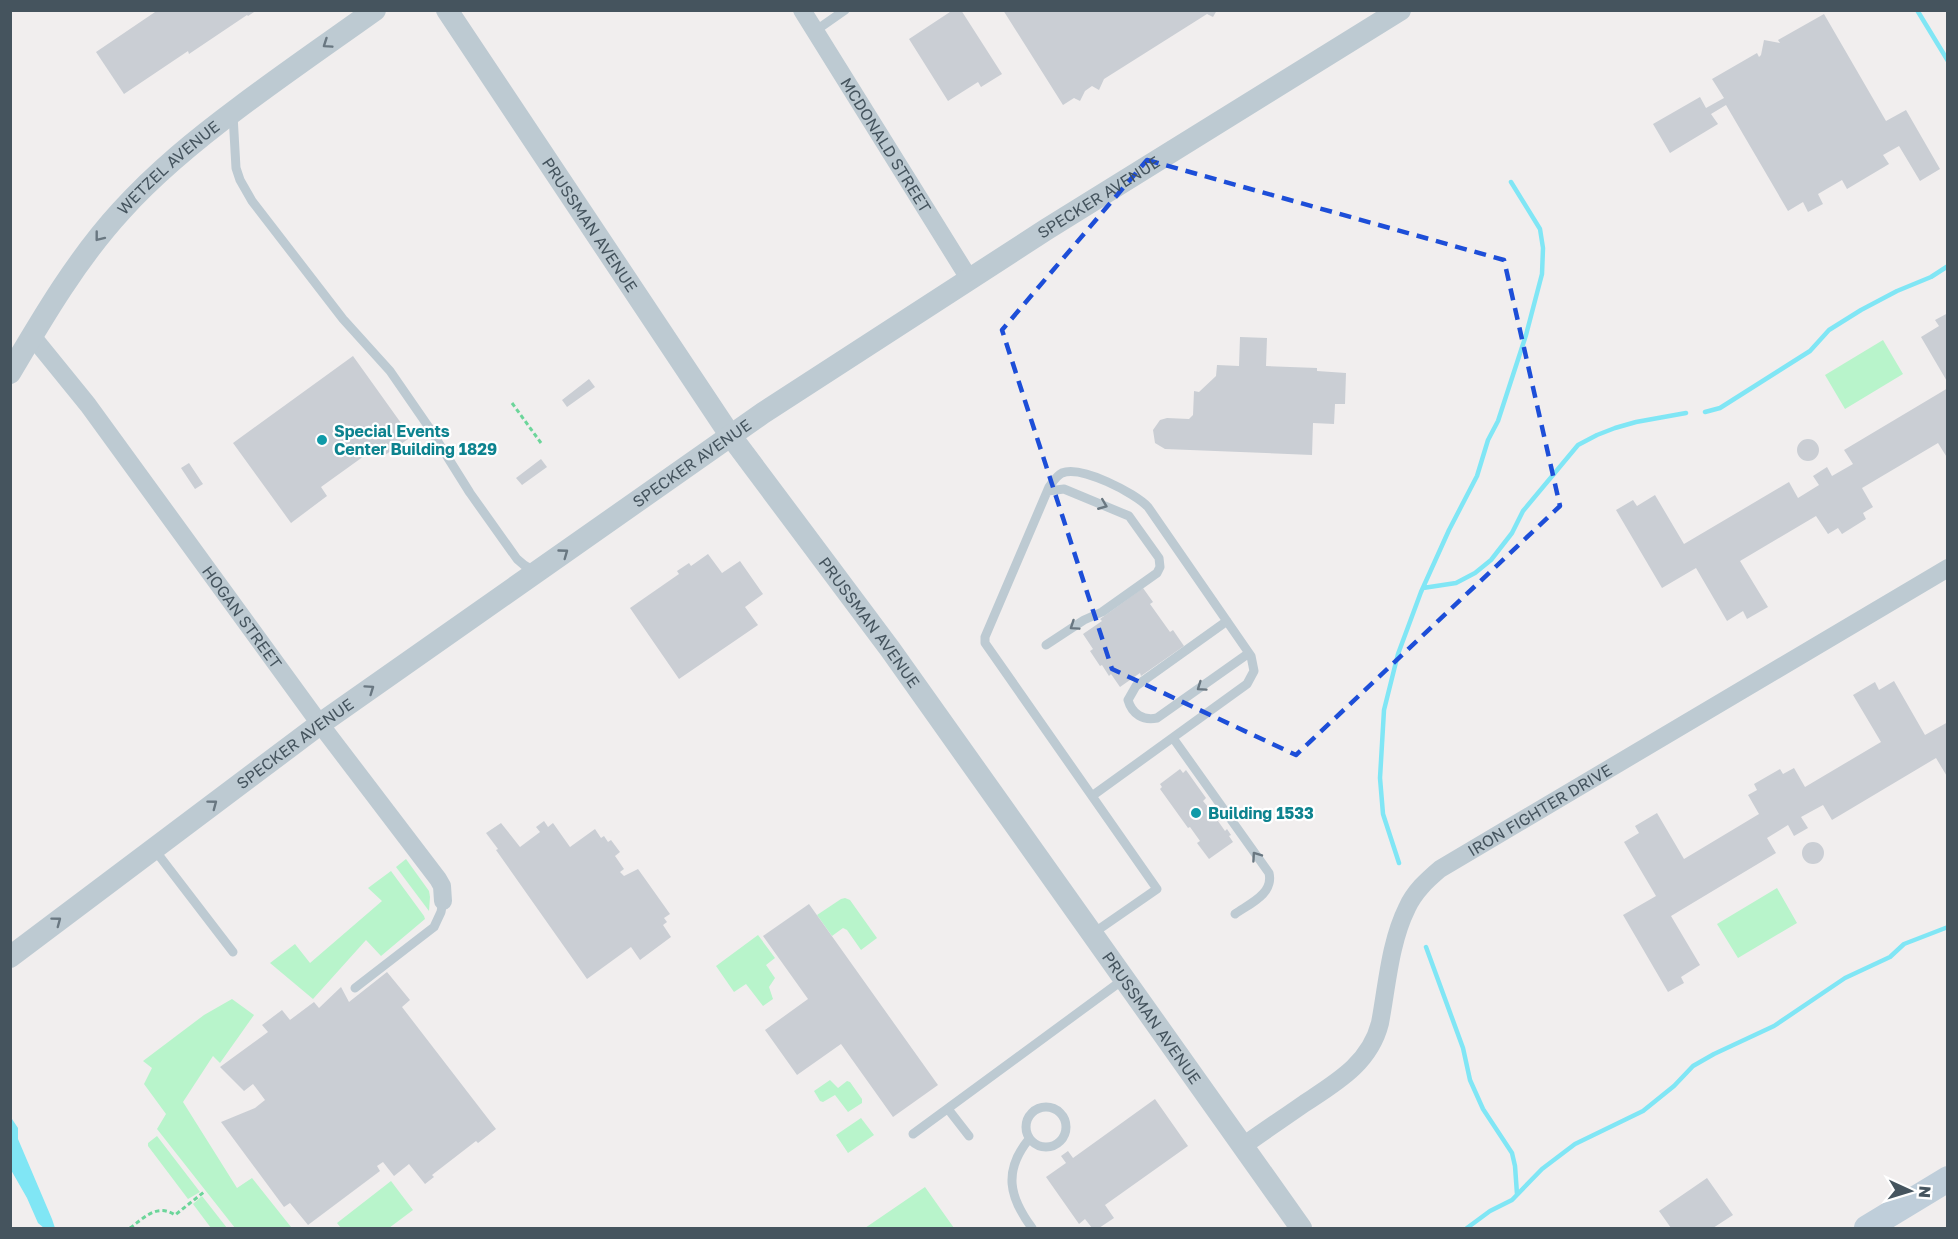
<svg xmlns="http://www.w3.org/2000/svg" width="1958" height="1239" font-family="'Golos Text',sans-serif">
<style>
.green{fill:#b8f4cb}
.water{fill:#80e6f5}
.lines{fill:none;stroke-linecap:round;stroke-linejoin:round}
.stream{stroke:#80e6f5;stroke-width:4.5}
.building{fill:#caced4}
.path{stroke:#6cd59a;stroke-width:3;stroke-dasharray:4.5 3;stroke-linecap:butt}
.service{stroke:#bdcad2;stroke-width:9}
.minor{stroke:#bdcad2;stroke-width:18}
.tertiary{stroke:#bdcad2;stroke-width:22}
.secondary{stroke:#bfceda;stroke-width:26}
.oneway{stroke:#697781}
.marked{fill:none;stroke:#1d4ed8;stroke-width:4.5;stroke-dasharray:12 8;stroke-linejoin:round}
.culture-dot{fill:#0f9aa8;stroke:#fff;stroke-width:2}
.labels{text-anchor:middle;stroke-width:4.5;stroke-linejoin:round;paint-order:stroke}
.street-label{font-size:16px;fill:#45545e;stroke:#fff}
.culture-label{font-size:16px;font-weight:bold;fill:#0d838f;stroke:#fff;text-anchor:start}
</style>
<rect width="100%" height="100%" fill="#f1eeee"/>
<path class="green" d="M1883 340 1903 374 1845 409 1825 375Z
M406 859 429 891 430 897 429 911 396 867Z
M391 871 424 916 425 919 381 956 366 940 313 999 270 963 295 944 310 963 382 901 368 888Z
M1777 888 1797 923 1738 958 1717 924Z
M845 898 850 900 877 938 861 950 847 930 843 928 832 936 817 915 841 899Z
M758 935 775 958 766 965 775 978 769 987 773 999 763 1006 746 984 734 992 716 966Z
M232 999 254 1015 220 1063 213 1056 183 1102 237 1188 252 1178 291 1227 289 1228H235L157 1129 166 1114 144 1084 152 1068 143 1061 204 1015Z
M830 1080 838 1088 847 1081 850 1082 862 1099V1103L848 1112 835 1095 823 1102 820 1101 814 1091Z
M861 1118 874 1135 848 1153 836 1135Z
M157 1136 200 1192 188 1199 148 1146V1143Z
M391 1181 413 1210 389 1228H341L337 1223Z
M925 1187 954 1228H865Z
M202 1196 227 1228H211L193 1204Z"/>
<path class="water" d="M10 1116 18 1128V1139L52 1219 55 1228H44L38 1223 27 1198 11 1170Z"/>
<g class="lines">
<path class="stream" d="M1917 10 1948 61
M1705 412 1720 408 1810 351 1829 330 1861 310 1897 291 1931 277 1948 266
M1423 588 1456 583 1475 573 1491 560 1512 533 1523 511 1578 445 1597 435 1615 428 1636 422 1686 413
M1399 863 1383 814 1380 778 1384 710 1398 654 1421 592 1449 530 1477 476 1488 440 1498 421 1526 335 1542 274 1543 248 1540 229 1511 182
M1426 947 1463 1048 1470 1080 1483 1109 1512 1153 1515 1166 1517 1194
M1467 1228 1490 1211 1512 1200 1542 1169 1575 1144 1643 1111 1674 1086 1693 1066 1714 1054 1774 1026 1845 978 1890 957 1904 944 1948 927"/>
</g>
<path class="building" d="M158 10H257L248 16 247 15 189 54 188 51 124 94 96 52Z
M953 10H961L1002 74 981 87 978 82 948 101 909 39Z
M1003 10H1217L1213 17 1207 14 1104 79 1099 90 1092 86 1085 91 1080 101 1074 98 1063 105Z
M1824 14 1886 121 1906 110 1940 169 1920 181 1899 146 1883 155 1889 164 1884 167 1847 189 1842 180 1818 194 1823 204 1808 212 1803 202 1788 211 1726 105 1711 114 1718 124 1670 153 1653 124 1700 97 1706 108 1724 98 1712 79 1757 53 1759 57 1761 55 1764 40 1780 43 1778 40Z
M1948 313V383L1921 337 1939 326 1935 320Z
M1240 337 1267 338 1266 366 1317 368V371L1346 373 1345 404H1335L1334 424 1313 423 1312 455 1165 449 1155 443 1153 430 1160 420 1167 418 1189 419 1193 415 1194 391 1199 392 1216 376 1217 365 1239 366Z
M353 356 411 437 385 455 378 446 321 487 327 496 291 523 233 443Z
M589 379 595 387 567 407 562 400Z
M1948 388V459L1938 443 1862 488 1873 507 1863 513 1866 519 1842 534 1838 528 1828 534 1816 516 1740 561 1768 607 1747 619 1743 611 1727 621 1696 568 1662 588 1616 510 1633 500 1637 506 1655 495 1684 544 1789 482 1798 498 1819 485 1813 476 1827 467 1832 476 1853 464 1844 450Z
M1797 450a11 11 0 1 1 22 0a11 11 0 1 1-22 0Z
M541 459 547 467 522 485 516 478Z
M189 463 203 484 195 489 181 468Z
M708 554 722 573 740 561 763 594 745 607 758 625 679 679 630 608 679 574 677 571 689 563 691 566Z
M1143 588 1153 602 1150 604 1170 632 1173 630 1184 646 1141 676 1140 673 1120 687 1111 674 1109 676 1102 665 1100 666 1090 651 1093 649 1083 634 1102 621 1100 619Z
M1894 681 1925 735 1948 722V778L1936 758 1832 820 1823 805 1801 817 1808 828 1794 836 1788 825 1767 838 1776 853 1671 916 1700 965 1681 977 1684 983 1668 992 1623 915 1656 896 1624 842 1639 833 1635 826 1657 813 1684 859 1759 814 1748 795 1757 790 1754 784 1780 769 1783 774 1794 768 1805 787 1881 742 1853 695 1875 682 1879 690Z
M1180 769 1183 773 1186 770 1206 798 1203 801 1208 807 1210 805 1220 819 1218 821 1225 831 1227 829 1231 835 1229 836 1233 842 1209 859 1197 843 1200 841 1190 827 1188 828 1160 789 1162 787 1160 784Z
M544 821 548 827 553 823 570 847 595 829 601 838 604 836 608 842 611 840 620 852 615 856 624 869 620 872 624 876 638 869 670 914 664 918 667 922 663 925 671 937 640 960 631 947 587 979 496 850 498 849 486 833 501 823 520 847 540 832 536 827Z
M1802 853a11 11 0 1 1 22 0a11 11 0 1 1-22 0Z
M809 904 938 1085 893 1117 841 1044 797 1075 765 1030 808 999 763 936Z
M387 972 410 1000 402 1007 496 1129 478 1143 476 1141 432 1175 434 1177 425 1184 409 1164 394 1176 383 1162 377 1166 380 1171 308 1225 290 1203 284 1207 221 1122 255 1108 265 1100 253 1084 244 1091 220 1067 268 1032 262 1025 282 1010 290 1020 314 1002 319 1008 341 987 349 1002Z
M1155 1099 1188 1146 1105 1205 1114 1218 1099 1228H1092L1085 1219 1079 1224 1046 1177 1066 1163 1061 1156 1068 1151 1073 1158Z
M1707 1178 1733 1215 1713 1228H1671L1659 1211Z"/>
<g class="lines">
<path class="path" d="M512 403 541 443
M130 1228C144 1218 157 1203 175 1215L204 1192"/>
<path class="service" d="M815 31 845 10
M233 115 236 168 240 180 252 201 343 319 390 371 428 426 470 493 517 559 524 565 536 572
M1227 621 1136 686 1128 700C1132 714 1143 721 1157 718L1249 653
M1046 645 1084 620 1102 612 1157 573 1160 567 1159 558 1129 516 1064 489 1048 491
M1173 738 1269 873C1274 894 1249 904 1235 914
M1092 796 1247 684 1254 671 1251 656 1148 507C1135 493 1081 465 1062 473 1056 476 1053 482 1049 487L985 637V643L1157 889 1092 934
M154 849 233 952
M355 988 434 927 441 912 443 901
M1026 1127a20 20 0 1 1 40 0a20 20 0 1 1-40 0Z
M948 1109 969 1136
M913 1134 1124 979
M1029 1139C1003 1171 1009 1197 1032 1228"/>
<g class="minor">
<path id="s1" d="M802 10 970 280"/>
<path id="s2" d="M32 336 88 405 320 724 438 879 442 886 443 901"/>
<path id="s3" d="M1243 1146C1264 1131 1285 1117 1305 1103 1337 1082 1370 1063 1380 1023 1387 986 1390 942 1407 908 1414 892 1427 880 1440 869L1948 568"/>
</g>
<g class="tertiary">
<path id="s4" d="M447 10 730 435 890 649 1301 1228"/>
<path id="s5" d="M10 373C43 317 77 259 121 211 157 171 198 138 241 106 285 73 330 42 375 10"/>
<path id="s6" d="M10 957 320 724 763 413 1047 229 1400 10"/>
</g>
<path class="secondary" d="M1867 1228 1948 1179"/>
</g>
<defs><path id="oneway-chevron" d="M-2-3.5L2.5 0L-2 3.5" fill="none" stroke-width="1.6" stroke-linecap="round" stroke-linejoin="round" transform="scale(1.5)"/></defs>
<g class="oneway">
<use href="#oneway-chevron" transform="translate(327 44) rotate(146)"/>
<use href="#oneway-chevron" transform="translate(99 237) rotate(128)"/>
<use href="#oneway-chevron" transform="translate(1103 505) rotate(22)"/>
<use href="#oneway-chevron" transform="translate(564 553) rotate(-36)"/>
<use href="#oneway-chevron" transform="translate(1074 626) rotate(146)"/>
<use href="#oneway-chevron" transform="translate(1201 687) rotate(145)"/>
<use href="#oneway-chevron" transform="translate(370 689) rotate(-35)"/>
<use href="#oneway-chevron" transform="translate(213 804) rotate(-37)"/>
<use href="#oneway-chevron" transform="translate(1256 856) rotate(-125)"/>
<use href="#oneway-chevron" transform="translate(57 921) rotate(-37)"/>
</g>
<path class="marked" d="M1147 160 1504 260 1560 506 1296 755 1112 669 1002 330Z"/>
<g class="culture-dot">
<circle cx="322" cy="440" r="6"/>
<circle cx="1196" cy="813" r="6"/>
</g>
<g class="labels">
<g class="street-label">
<text dy="6" stroke="none"><textPath href="#s1" startOffset="159">MCDONALD STREET</textPath></text>
<text dy="6" stroke="none"><textPath href="#s5" startOffset="261">WETZEL AVENUE</textPath></text>
<text dy="6" stroke="none"><textPath href="#s6" startOffset="1328">SPECKER AVENUE</textPath></text>
<text dy="6" stroke="none"><textPath href="#s4" startOffset="258">PRUSSMAN AVENUE</textPath></text>
<text dy="6" stroke="none"><textPath href="#s6" startOffset="842">SPECKER AVENUE</textPath></text>
<text dy="6" stroke="none"><textPath href="#s2" startOffset="351">HOGAN STREET</textPath></text>
<text dy="6" stroke="none"><textPath href="#s4" startOffset="744">PRUSSMAN AVENUE</textPath></text>
<text dy="6" stroke="none"><textPath href="#s6" startOffset="356">SPECKER AVENUE</textPath></text>
<text dy="6" stroke="none"><textPath href="#s3" startOffset="474">IRON FIGHTER DRIVE</textPath></text>
<text dy="6" stroke="none"><textPath href="#s4" startOffset="1230">PRUSSMAN AVENUE</textPath></text>
</g>
<g class="culture-label">
<text x="334" y="437">Special Events<tspan x="334" dy="18">Center Building 1829</tspan></text>
<text x="1208" y="819">Building 1533</text>
</g>
</g>
<rect width="1958" height="1239" fill="none" stroke="#45545e" stroke-width="24"/>
<g transform="translate(1910 1191) rotate(94)" stroke="#ffffff" stroke-width="4.5" paint-order="stroke">
<path d="M0-4.5L10 22L0 15L-10 22Z" fill="#45545e"/>
<text y="-9" font-size="16" font-weight="bold" text-anchor="middle" fill="#45545e">N</text>
</g>
</svg>
